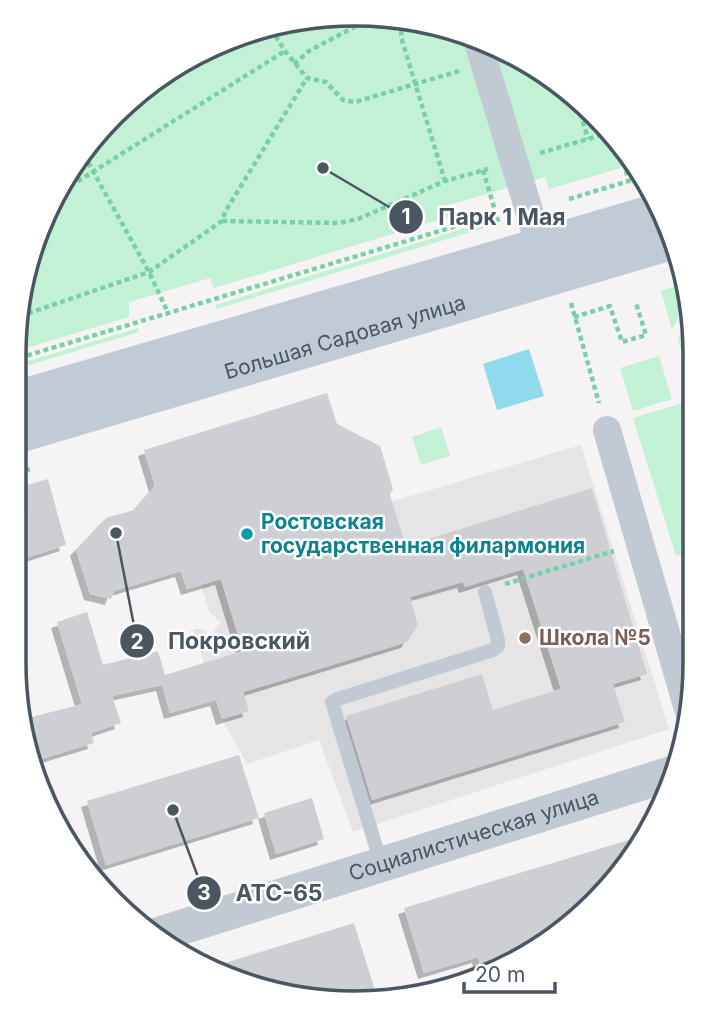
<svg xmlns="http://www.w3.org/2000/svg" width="709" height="1017" font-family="Inter,sans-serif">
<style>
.education{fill:#e6e4e5}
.green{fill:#c3f1d5}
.water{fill:#90daee}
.building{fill:#cdcfd5;filter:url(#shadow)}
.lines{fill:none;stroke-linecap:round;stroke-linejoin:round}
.path{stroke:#7ad0a6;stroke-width:4.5;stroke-dasharray:5 3.5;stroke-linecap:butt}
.service{stroke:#c1cad2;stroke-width:14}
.minor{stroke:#c1cad2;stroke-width:28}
.tertiary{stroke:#c1cad2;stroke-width:35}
.secondary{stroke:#c1cbd6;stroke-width:38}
.culture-dot{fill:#0f9aa8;stroke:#fff;stroke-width:2.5}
.education-dot{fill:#8d6e63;stroke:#fff;stroke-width:2.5}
.labels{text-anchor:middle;stroke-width:5;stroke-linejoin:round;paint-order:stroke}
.street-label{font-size:21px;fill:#4a5661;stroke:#fff}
.culture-label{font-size:21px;font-weight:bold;fill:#0d838f;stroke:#fff;text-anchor:start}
.education-label{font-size:21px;font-weight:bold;fill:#785e54;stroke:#fff;text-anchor:start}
.rim{fill:none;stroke:#4a5661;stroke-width:3.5}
.leader{fill:none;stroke:#4a5661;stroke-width:2.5}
.callout-dot{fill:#4a5661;stroke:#fff;stroke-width:2.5}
.mark-label{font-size:21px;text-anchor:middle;font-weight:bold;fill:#fff}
.callout-label{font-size:23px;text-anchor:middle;font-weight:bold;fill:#4a5661;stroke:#fff;stroke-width:5;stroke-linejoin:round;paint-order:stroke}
</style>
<defs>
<filter id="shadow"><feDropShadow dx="-6" dy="6" stdDeviation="0" flood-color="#0004"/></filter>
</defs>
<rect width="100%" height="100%" fill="#f5f3f3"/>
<path class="education" d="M581 445 669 729 353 832 319 740 247 764 222 719 249 710 231 655 204 663 193 629H201L210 635 221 623 209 611 195 564 214 558 239 639 267 685 407 642 418 624 410 597 420 594 395 512 384 511 387 503Z"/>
<path class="green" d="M376 15 505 49 610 130 625 152 618 155 621 168 549 189 545 177 449 205 452 216 214 288 210 278 129 302V317L20 350 21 288 60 184 130 99 245 32Z
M482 223 484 228 216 309 215 305Z
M684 283 689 299 672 329 661 291Z
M692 313V387L678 339Z
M138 328 139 332 19 368V364Z
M659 356 672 399 633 411 620 368Z
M693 400V550L676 556 633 418Z
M441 427 450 456 421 465 412 437Z"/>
<path class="water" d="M529 349 544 396 497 410 483 364Z"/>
<path class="building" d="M327 393 337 424 380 446 393 489 390 495 406 546 592 488 647 674 613 684 625 722 372 800 346 716 482 674 493 710 561 689 523 569 465 587 463 582 410 597 418 625 407 642 243 692 249 711 222 719 216 700 170 713 162 685 112 696 121 723 91 733 94 743 41 759 28 718 82 704 57 622 87 612 103 665 158 651 165 675 243 651 221 579 187 589 181 571 114 591 111 599 90 594 76 550 106 518 134 510 155 486 144 450Z
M48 479 66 545 16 561 17 488Z
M239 755 259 818 106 865 87 801Z
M312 798 324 839 276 854 264 813Z
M642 836 582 915 547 926 551 937 534 948 480 965 478 957 424 973 404 908Z
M354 923 378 1000H310L224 977 209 968Z"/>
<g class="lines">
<path class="path" d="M402 22 401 37 445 181
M271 29 285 51 307 78 326 82 343 100 355 102 459 71
M294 64 309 51 360 24 367 16
M578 105 588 139
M616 138 629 181
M540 153 612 132
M84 155 149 272 169 315
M483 170 496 214
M56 195 285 51
M569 199 642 177
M222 221 339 223 358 219 445 181 488 169
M571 303 599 403
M20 316 149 272 222 221 225 212 307 78
M574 317 610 306 622 342 646 335 636 303
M19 358 496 214 499 225
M17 473 30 469
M505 584 614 551"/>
<path class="service" d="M381 863 332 702 338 699 493 650 498 646V640L485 592"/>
<path class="minor" d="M478 42 540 247
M607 430 688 709"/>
<path class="tertiary" id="s1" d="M157 935 670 774"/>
<g class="secondary">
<path d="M19 399 662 211"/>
<path id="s2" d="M18 434 671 241"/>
</g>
</g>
<circle class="culture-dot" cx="247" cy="534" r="7"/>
<circle class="education-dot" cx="525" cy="638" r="7"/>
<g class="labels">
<g class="street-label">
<text dy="7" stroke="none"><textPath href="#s2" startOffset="341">Большая Садовая улица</textPath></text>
<text dy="7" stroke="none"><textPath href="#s1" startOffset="332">Социалистическая улица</textPath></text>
</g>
<g class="culture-label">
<text x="261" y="529">Ростовская<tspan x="261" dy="24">государственная филармония</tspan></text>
</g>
<g class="education-label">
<text x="539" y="645">Школа №5</text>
</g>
</g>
<path d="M0 0H709V1017H0ZM354 26H355A328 328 0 0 1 683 354V663A328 328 0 0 1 355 991H354A328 328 0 0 1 26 663V354A328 328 0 0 1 354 26Z" fill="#fff" fill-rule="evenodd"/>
<path class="rim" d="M354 26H355A328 328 0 0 1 683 354V663A328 328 0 0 1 355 991H354A328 328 0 0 1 26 663V354A328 328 0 0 1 354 26Z"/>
<path class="leader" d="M323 168L406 217M116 533L137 641M173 810L204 893"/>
<g class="callout-dot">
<circle cx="323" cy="168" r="7"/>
<circle cx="116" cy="533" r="7"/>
<circle cx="173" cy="810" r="7"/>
<circle cx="406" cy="217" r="18"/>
<circle cx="137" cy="641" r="18"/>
<circle cx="204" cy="893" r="18"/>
</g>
<g class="mark-label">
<text x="406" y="224">1</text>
<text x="137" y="649">2</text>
<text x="204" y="900">3</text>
</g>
<g class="callout-label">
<text x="502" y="225">Парк 1 Мая</text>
<text x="239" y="649">Покровский</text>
<text x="279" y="901">АТС-65</text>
</g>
<path d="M464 982v10h91v-10" fill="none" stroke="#4a5661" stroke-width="3.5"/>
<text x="475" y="982" font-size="21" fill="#4a5661" stroke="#ffffff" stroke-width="5" paint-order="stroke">20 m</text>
</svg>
